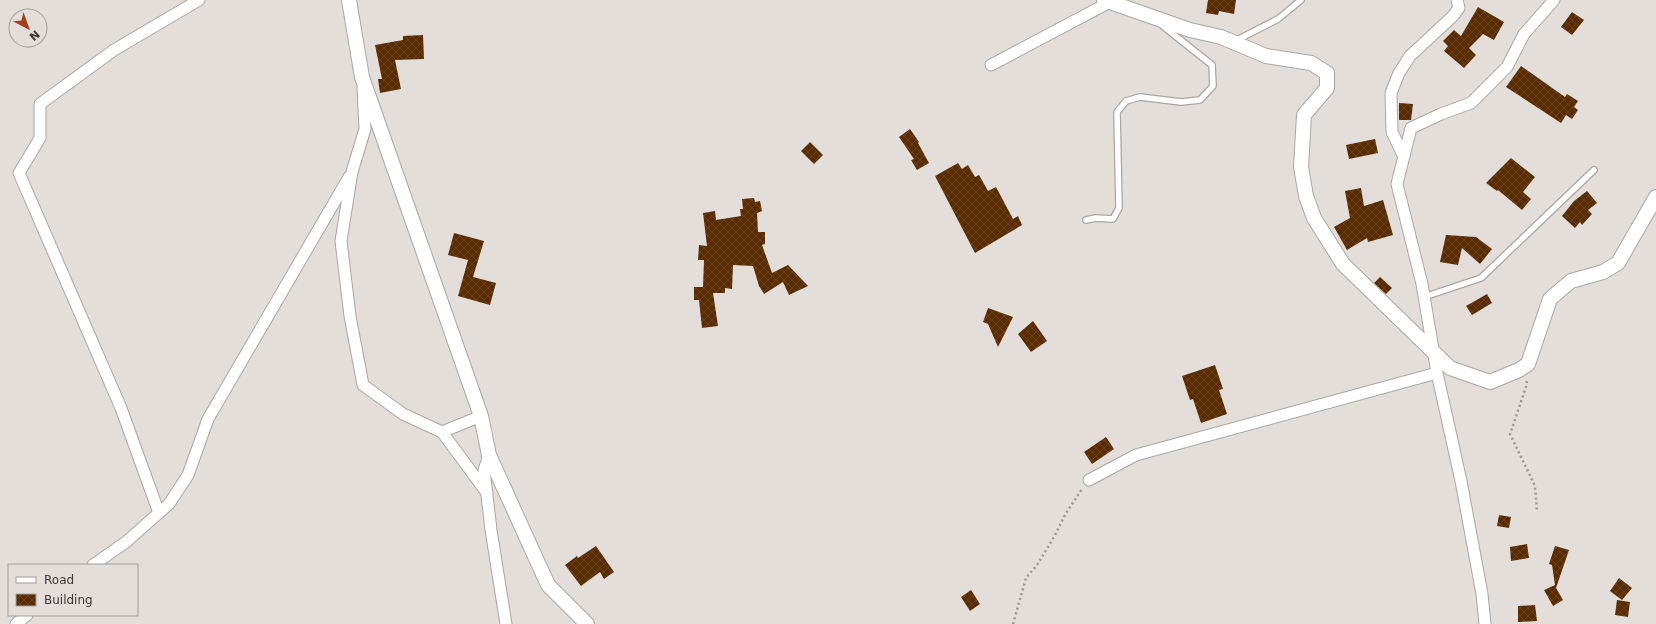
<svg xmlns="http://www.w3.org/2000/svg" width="1656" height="624" font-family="'DejaVu Sans',sans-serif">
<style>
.building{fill:url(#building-cross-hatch)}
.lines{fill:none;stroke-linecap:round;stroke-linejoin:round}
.service-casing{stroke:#aaa6a1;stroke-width:8}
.minor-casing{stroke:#aaa6a1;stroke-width:13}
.tertiary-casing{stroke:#aaa6a1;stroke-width:16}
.path{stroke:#9b9793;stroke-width:2.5;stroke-dasharray:2 3;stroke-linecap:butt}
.service{stroke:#fff;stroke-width:5.5}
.minor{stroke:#fff;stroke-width:11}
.tertiary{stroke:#fff;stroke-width:14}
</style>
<defs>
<pattern id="building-cross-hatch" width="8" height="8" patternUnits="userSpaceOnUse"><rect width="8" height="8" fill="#592b00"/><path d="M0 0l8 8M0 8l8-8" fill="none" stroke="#69421d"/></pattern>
</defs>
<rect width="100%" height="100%" fill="#e3ded9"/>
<path class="building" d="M1208 0H1236L1234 14 1219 11 1218 15 1206 13Z
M1478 7 1504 22 1494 40 1483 34 1469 48 1476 55 1464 68 1444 51 1448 46 1443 41 1454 30 1461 36Z
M1572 12 1584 20 1572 35 1561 27Z
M423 35 424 59 395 60 401 89 380 93 378 79H382L375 45 403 40V36Z
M1521 66 1565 97 1567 94 1578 101 1574 107 1578 110 1572 119 1566 115 1561 123 1506 87Z
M1399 103 1413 104 1411 120H1399Z
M910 129 919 142 918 143 929 163 917 170 911 160 914 159 899 137Z
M1375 139 1378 153 1349 159 1346 145Z
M810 142 823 155 814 164 801 151Z
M1511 158 1535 177 1523 192 1531 199 1522 210 1498 190 1497 191 1486 183Z
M958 163 962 169 968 165 975 177 979 175 988 191 996 187 1013 219 1018 216 1022 225 975 253 935 176Z
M1361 188 1364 206 1383 200 1393 235 1368 242 1367 238 1347 250 1334 227 1350 218 1345 191Z
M1587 191 1597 203 1588 210 1592 214 1582 225 1580 222 1575 228 1562 216 1574 201Z
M754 198 755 202 760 201 762 211 757 213 758 232H765V244L762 245 772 273 788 265 808 286 789 295 783 282 764 294 759 286 753 266 733 265 732 289 725 288V293H713L718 326 702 328 699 300H694V287H703L704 260H698L699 245 707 246 703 213 715 211 716 220 741 216 740 209H743L742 199Z
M454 233 484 241 473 277 496 283 490 305 458 296 468 260 448 255Z
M1446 235 1476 237 1492 249 1480 264 1462 248 1458 265 1440 262Z
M1380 277 1392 288 1386 294 1374 283Z
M1487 294 1492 303 1472 315 1466 306Z
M988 308 1013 317 998 347 988 324 983 322Z
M1033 321 1047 341 1031 352 1018 334Z
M1215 365 1223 389 1219 390 1227 414 1201 423 1193 399 1190 400 1182 376Z
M1106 437 1114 449 1092 464 1084 452Z
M1499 515 1511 517 1509 528 1497 526Z
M1527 544 1529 558 1511 561 1510 547Z
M596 546 614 572 604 579 600 572 581 586 565 565 577 556 578 558Z
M1555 546 1569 550 1556 588 1563 600 1553 606 1544 590 1555 585 1552 565 1549 564Z
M1619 578 1632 588 1622 600 1610 591Z
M971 590 980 604 970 611 961 597Z
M1617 600 1630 602 1628 617 1615 615Z
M1535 605 1537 621 1518 622V606Z"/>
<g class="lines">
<defs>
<path id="service" d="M1235 41 1278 19 1301 0
M1086 220 1096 218 1113 219 1119 208 1117 112 1126 101 1140 97 1181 102 1200 100 1213 86 1212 65 1163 26
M1424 297 1481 278 1594 170"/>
<path id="minor" d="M991 65 1110 2
M363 88 365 129 352 172 341 241 350 316 363 385 403 414 442 432 487 493
M1404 157 1392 132 1391 93 1399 73 1410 56 1453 16 1459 8 1457 0
M442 432 481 416
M489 455 484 470 491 530 506 624
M1089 480 1136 455 1437 373
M159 513 121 408 19 173 40 138V104L114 50 199 0
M93 565 126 542 169 504 188 475 208 419 349 177
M16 624 27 615
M1485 624 1482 594 1461 481 1437 373 1422 284 1397 184 1411 128 1441 114 1471 103 1507 67 1524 34 1554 0"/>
<path id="tertiary" d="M349 0 362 77 481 416 489 455 548 585 587 624
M1104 0 1190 30 1221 37 1266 56 1311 63 1327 73V88L1304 115 1301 167 1306 196 1314 218 1343 264 1450 368 1490 382 1519 370 1528 364 1550 299 1571 281 1603 272 1618 263 1656 197"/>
</defs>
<use href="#service" class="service-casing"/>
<use href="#minor" class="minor-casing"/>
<use href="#tertiary" class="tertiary-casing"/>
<path class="path" d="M1527 381 1526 387 1510 434 1535 486 1537 511
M1013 624 1026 578 1037 565 1054 537 1066 513 1082 489"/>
<use href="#service" class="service"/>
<use href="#minor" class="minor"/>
<use href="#tertiary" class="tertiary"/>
</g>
<rect x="8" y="564" width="130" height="52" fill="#e3ded9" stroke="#9f9c98"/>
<rect x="16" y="577" width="20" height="6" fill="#ffffff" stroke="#9f9c98"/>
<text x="44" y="584" font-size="12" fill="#3a3836">Road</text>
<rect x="16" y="594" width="20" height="12" fill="url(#building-cross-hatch)" stroke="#9f9c98"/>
<text x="44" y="604" font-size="12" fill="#3a3836">Building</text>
<g transform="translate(28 28) rotate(139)"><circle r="19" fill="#e3ded9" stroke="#9f9c98"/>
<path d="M0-3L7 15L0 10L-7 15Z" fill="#a53d21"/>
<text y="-6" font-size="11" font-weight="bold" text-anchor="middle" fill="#3a3836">N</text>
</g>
</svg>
